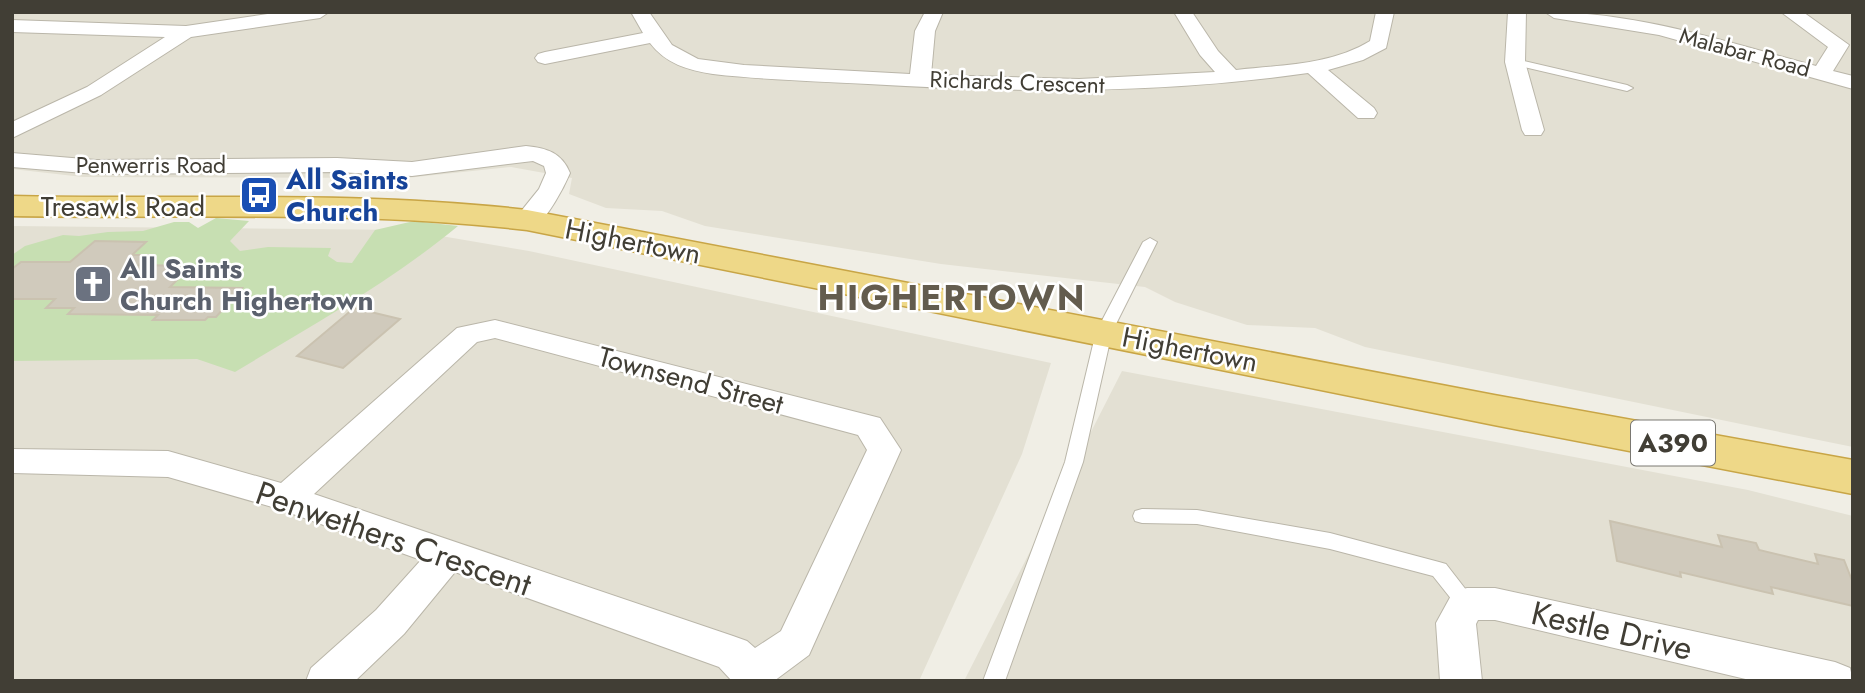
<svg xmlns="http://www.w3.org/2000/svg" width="1865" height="693" font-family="Jost,sans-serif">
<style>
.residential{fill:#e3e0d3}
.green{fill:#c7dfb2}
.building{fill:#d0cabc;stroke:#cac2b0;stroke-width:2}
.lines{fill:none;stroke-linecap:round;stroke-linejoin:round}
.service-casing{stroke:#bab6a9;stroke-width:2}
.minor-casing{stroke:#bab6a9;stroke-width:2}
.trunk-casing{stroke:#c8a546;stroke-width:3}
.service{fill:#fff;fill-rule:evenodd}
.minor{fill:#fff;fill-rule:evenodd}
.trunk{fill:#eed888;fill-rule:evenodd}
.labels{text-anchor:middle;stroke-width:5;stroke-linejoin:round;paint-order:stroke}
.far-street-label{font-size:23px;fill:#413e35;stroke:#fff}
.shield{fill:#fff;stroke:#7a7872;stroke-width:2}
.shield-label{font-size:26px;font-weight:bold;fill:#413e35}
.transit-label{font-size:28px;font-weight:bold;fill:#164399;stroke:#fff;text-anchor:start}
.street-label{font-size:28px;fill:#413e35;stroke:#fff}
.worship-label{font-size:28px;font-weight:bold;fill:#5b616d;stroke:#fff;text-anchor:start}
.near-street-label{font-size:33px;fill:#413e35;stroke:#fff}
.district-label{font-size:35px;font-weight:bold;letter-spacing:2px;fill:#635c4e;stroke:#fff}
</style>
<rect width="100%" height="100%" fill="#f0eee5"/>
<path class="residential" d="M12 12H1853V447L1365 347 1315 328 1247 325 1175 302 1145 287 941 264 705 226 662 211 606 208 569 194 572 178 511 167 406 178 83 177 12 169Z
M12 226 406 230 529 251 1051 363 1022 454 919 681H12Z
M1122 371 1748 490 1853 516V681H964Z"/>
<path class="green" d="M216 218 249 221 230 241 240 251 268 247 331 248 328 256 337 262 352 263 375 230 414 221 458 226C389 283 311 326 235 372L197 359 12 361V255L25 246 63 235 79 236 108 232 143 231 174 222H189L198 228Z"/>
<path class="building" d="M95 241 146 242 132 255H149L139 265 191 266 170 287 242 288 216 317H208L205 320H153L158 315 68 314 74 308H46L55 299H12V269L21 262H70Z
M354 308 400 319 343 368 297 356Z
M1610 521 1722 547 1718 535 1756 543 1759 550 1818 564 1815 554 1844 560 1853 583V606L1771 587 1773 594 1680 572 1681 577 1617 561Z"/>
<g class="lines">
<defs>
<path id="service" d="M1515 59 1627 85 1633 88 1627 91 1511 64 1510 62Z
M1150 238 1157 242 1112 332 1083 462 1005 681H983L1065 462 1096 332 1143 242Z
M1142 509 1197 510 1330 533 1439 562 1446 564 1477 604 1474 610 1467 613 1460 610 1433 576 1330 549 1197 524 1142 523 1135 521 1133 516 1135 511Z"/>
<path id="minor" d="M281 12H329L320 18 191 37 101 95 12 138V122L87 87 165 37 12 32V20L186 26Z
M631 12H649L672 45 698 59 744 65 910 74 915 31 925 12H943L935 31 931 75 1079 79 1215 72 1200 55 1174 12H1192L1218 51 1236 70C1280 65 1331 65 1370 41L1376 12H1394L1386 48 1363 60 1328 70 1374 108 1377 113 1374 118H1358L1308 73C1162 94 1016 93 868 84 816 81 765 80 713 74 688 70 666 64 650 43L545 64 538 62 535 58 538 54 545 52 643 33Z
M1508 12H1526L1525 62 1544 130 1541 135H1525L1522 130 1505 62Z
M1545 12C1638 12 1726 42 1816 66L1828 47 1781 12H1803L1849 45 1833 71 1853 76V89L1659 35 1554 18Z
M526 146C547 148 562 153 570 173 564 187 548 218 535 226 530 229 523 227 518 225L514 220 539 189 546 173 544 166 533 161 412 176 337 172 96 174 12 167V153L96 160 337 158 412 162Z
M495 320 880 418 901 450 809 655 774 681H732L719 667 455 572 404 634 355 681H306L311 668 376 610 421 560 279 509 168 477 12 473V449L168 451 281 483 457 328ZM495 338 858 435 867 450 781 631 755 648 747 641 733 636 314 494 477 342Z
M1467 588H1495L1835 662 1850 668 1853 681H1754L1495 620H1478L1476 624 1482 681H1440L1436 623 1453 592Z"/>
<path id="trunk" d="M12 196C184 200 356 190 527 210L1494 395 1853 460V494L1494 425 527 230C356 210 184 219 12 216Z"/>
</defs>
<use href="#service" class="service-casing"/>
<use href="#minor" class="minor-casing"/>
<use href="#trunk" class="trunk-casing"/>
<use href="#service" class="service"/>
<use href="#minor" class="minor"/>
<use href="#trunk" class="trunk"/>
</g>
<defs>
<symbol id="bus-square" viewBox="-11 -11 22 22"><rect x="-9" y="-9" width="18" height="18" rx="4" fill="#1a4fb4" stroke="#fff"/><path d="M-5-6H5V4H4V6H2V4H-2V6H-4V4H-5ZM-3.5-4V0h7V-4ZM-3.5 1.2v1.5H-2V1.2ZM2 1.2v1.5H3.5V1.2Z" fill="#fff"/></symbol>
<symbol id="church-square" viewBox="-11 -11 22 22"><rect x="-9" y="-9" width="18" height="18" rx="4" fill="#6b7280" stroke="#fff"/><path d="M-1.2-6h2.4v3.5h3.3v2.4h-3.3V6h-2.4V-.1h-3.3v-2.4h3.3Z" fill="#fff"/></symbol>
</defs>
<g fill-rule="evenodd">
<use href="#bus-square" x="237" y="173" width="44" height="44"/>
<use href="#church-square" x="71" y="262" width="44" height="44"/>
</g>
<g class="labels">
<g class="far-street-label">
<text transform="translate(1745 52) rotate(15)" y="8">Malabar Road</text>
<text transform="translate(1017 82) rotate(2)" y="8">Richards Crescent</text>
<text x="151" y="173">Penwerris Road</text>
</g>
<rect class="shield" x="1631" y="420.5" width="84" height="45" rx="5"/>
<g class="shield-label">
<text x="1673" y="452">A390</text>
</g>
<g class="transit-label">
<text x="286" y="189">All Saints<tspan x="286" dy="32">Church</tspan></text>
</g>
<g class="street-label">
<text x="123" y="216">Tresawls Road</text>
<text transform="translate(633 241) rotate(11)" y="10">Highertown</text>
<text transform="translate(1190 349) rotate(11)" y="10">Highertown</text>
<text transform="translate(691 380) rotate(15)" y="10">Townsend Street</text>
</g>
<g class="worship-label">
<text x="120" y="278">All Saints<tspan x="120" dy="32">Church Highertown</tspan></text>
</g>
<g class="near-street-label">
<text transform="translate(394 538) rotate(19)" y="12">Penwethers Crescent</text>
<text transform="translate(1612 630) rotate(13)" y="12">Kestle Drive</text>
</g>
<g class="district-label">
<text x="952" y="310">HIGHERTOWN</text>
</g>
</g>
<rect width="1865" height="693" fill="none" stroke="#413e35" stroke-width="28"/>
</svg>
